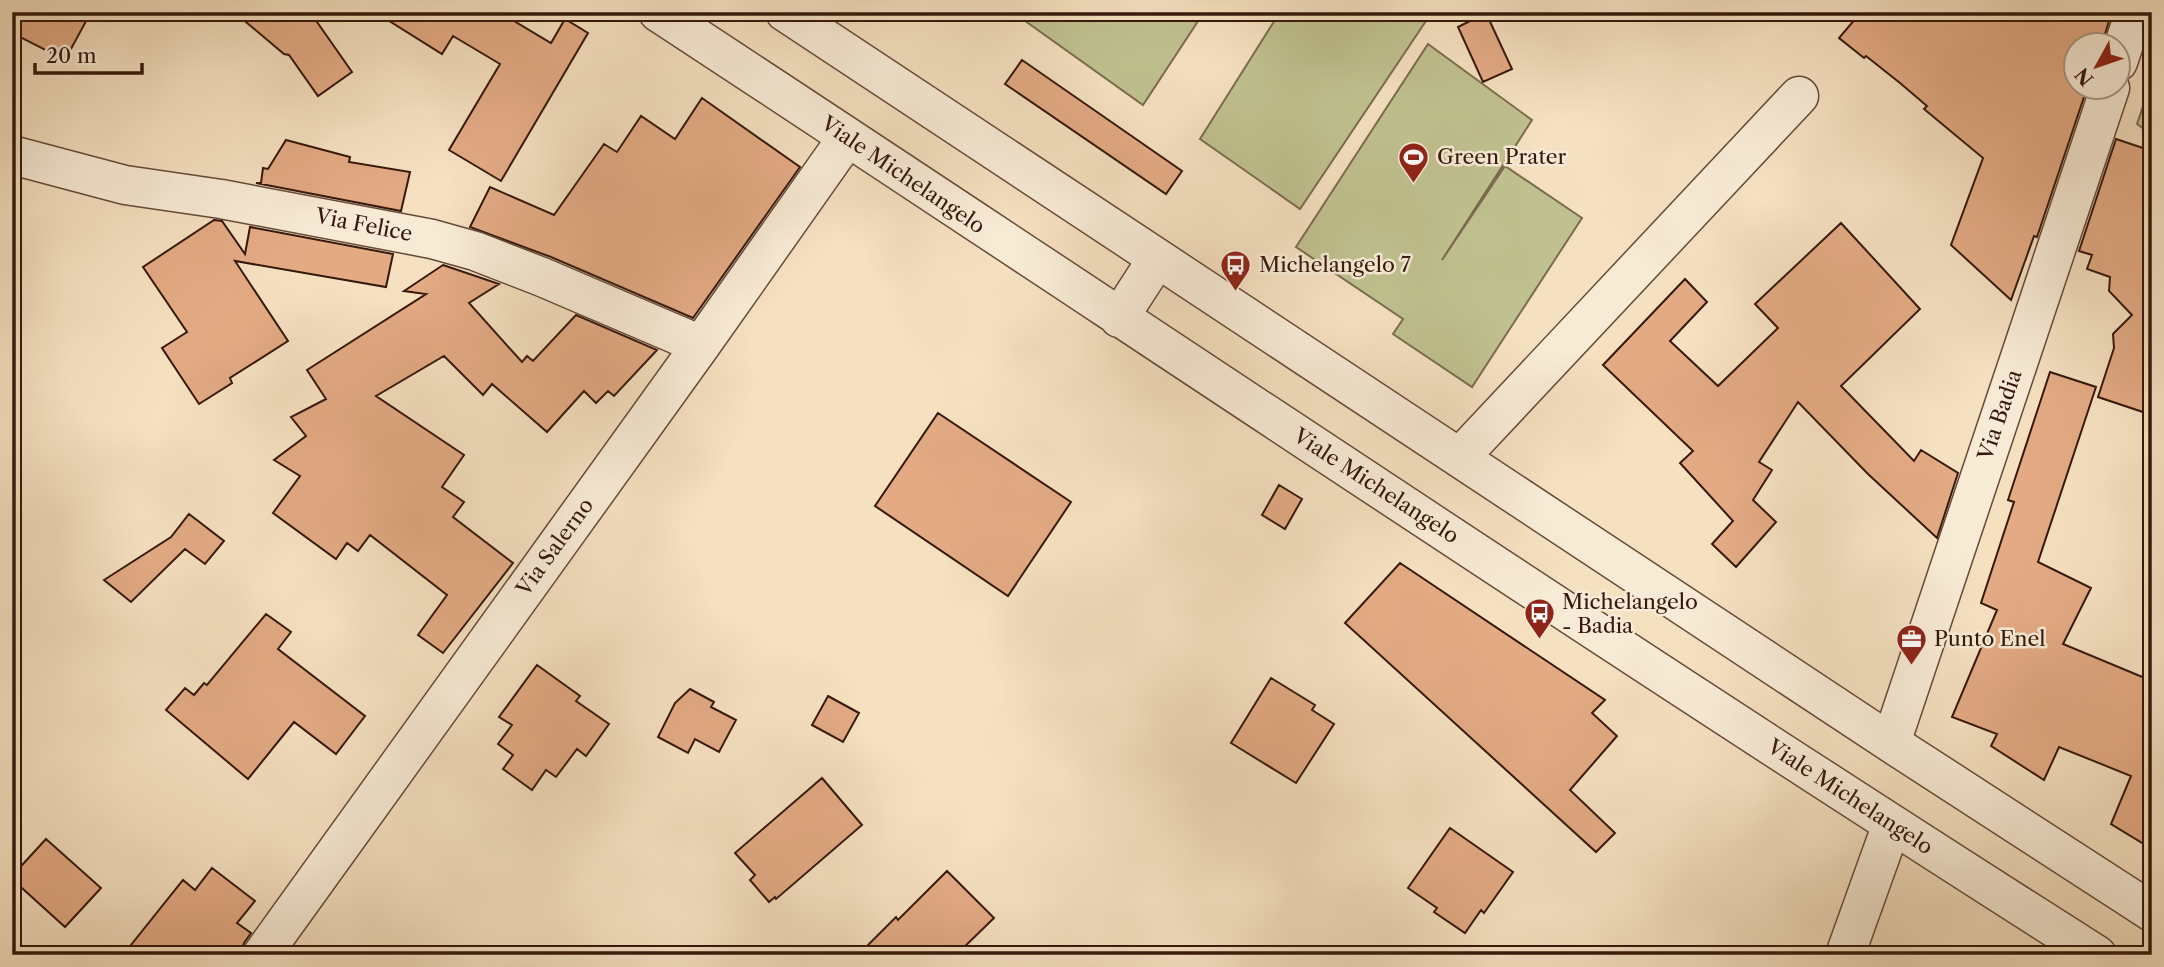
<svg xmlns="http://www.w3.org/2000/svg" width="2164" height="967" font-family="'Libre Caslon Text',serif">
<style>
.green{fill:#c0c190;stroke:#7b6c4e;stroke-width:2}
.building{fill:#e3aa84;stroke:#36180c;stroke-width:2}
.lines{fill:none;stroke-linecap:round;stroke-linejoin:round}
.minor-casing{stroke:#664a39;stroke-width:41}
.minor{stroke:#f8ebd6;stroke-width:38}
.labels{text-anchor:middle;stroke-width:5;stroke-linejoin:round;paint-order:stroke}
.poi-label{font-size:21px;fill:#36180c;stroke:#f8ebd6;text-anchor:start}
.street-label{font-size:21px;fill:#36180c;stroke:#f8ebd6}
</style>
<rect width="100%" height="100%" fill="#f5e0c0"/>
<filter id="stains"><feTurbulence type="fractalNoise" baseFrequency=".00286" numOctaves="4"/><feColorMatrix values="0 0 0 0 .2 0 0 0 0 .09 0 0 0 0 .02 0 0 0 .5 -.17"/></filter>
<radialGradient id="worn" r=".72"><stop offset=".6" stop-color="#630" stop-opacity="0"/><stop offset="1" stop-color="#630" stop-opacity=".3"/></radialGradient>
<path class="green" d="M1025 12H1204L1143 105 1021 18Z
M1280 12H1432L1300 209 1200 139Z
M1428 44 1532 120 1442 260 1505 166 1582 218 1472 387 1393 334 1403 319 1296 247Z
M2152 80V135L2137 124Z"/>
<path class="building" d="M12 12H91L65 60 12 33Z
M234 12H310L352 72 318 96 289 55 284 54Z
M375 12H499L551 43 565 19 588 33 501 181 449 150 500 64 453 36 442 54Z
M1861 12H2112L2101 46H2076V88H2087L2037 237 2034 236 2011 300 1951 245 1983 158 1924 109 1927 106 1900 83 1866 56 1864 58 1839 38Z
M1486 13 1512 69 1483 82 1458 27Z
M1022 60 1182 171 1166 194 1005 84Z
M702 98 800 167 693 318 551 257 470 227 490 187 554 215 604 144 617 152 641 116 675 139Z
M2116 139 2152 151V415L2098 397 2114 348 2113 334 2132 315 2109 291 2110 277 2087 269 2092 255 2079 251Z
M286 140 350 157 349 162 410 172 401 211 256 183H261L263 168 268 169Z
M214 220 222 221 245 254 250 227 393 254 386 287 235 261 288 341 230 378 232 383 199 404 162 348 187 332 143 267Z
M1841 223 1920 309 1841 386 1914 461 1921 450 1958 473 1937 538 1868 474 1798 402 1759 462 1772 470 1753 500 1776 522 1736 567 1712 544 1733 521 1680 463 1693 451 1603 365 1685 279 1707 302 1670 341 1718 386 1778 328 1755 304Z
M443 265 499 284 469 303 522 362 527 356 533 361 576 315 657 350 614 396 608 391 596 403 584 391 547 432 492 384 483 395 444 356 376 396 464 455 442 487 464 502 453 517 513 563 443 653 418 635 447 595 370 535 358 551 347 543 336 559 273 513 300 476 274 460 306 436 291 417 326 399 307 370 426 294 404 291Z
M2050 372 2096 387 2038 562 2091 588 2063 644 2152 681V849L2111 824 2131 776 2059 747 2044 780 1991 746 1997 734 1952 717 1997 610 1981 603 2014 502 2008 500Z
M938 413 1071 502 1008 596 875 506Z
M1279 485 1302 499 1285 529 1262 515Z
M189 514 224 541 205 564 185 549 131 602 104 580 171 537Z
M1400 563 1605 700 1592 713 1617 736 1570 790 1615 833 1596 852 1345 623Z
M266 614 291 632 278 649 365 716 336 754 294 722 248 779 166 710 185 688 194 695 204 683 207 685Z
M537 665 580 696 576 701 609 724 586 756 577 749 556 777 546 770 532 790 503 769 513 755 498 744 512 725 499 717Z
M1271 678 1315 705 1312 710 1334 724 1296 783 1231 743Z
M690 689 714 702 711 707 736 720 719 752 695 739 688 753 658 737 675 703Z
M828 696 859 713 843 742 812 725Z
M822 778 862 825 776 899 775 897 769 902 750 880 755 875 735 853Z
M1450 828 1513 872 1484 913 1481 910 1465 933 1434 912 1437 908 1408 888Z
M46 839 101 888 65 927 12 879V876Z
M212 868 255 901 237 923 251 933 244 943 240 955H123L183 880 195 890Z
M947 871 994 918 956 955H858L896 917 898 920Z"/>
<g class="lines">
<defs>
<path id="minor" d="M658 12C1138 327 1613 648 2097 955
M785 12 1891 743 2152 912
M2118 62 2135 12
M12 155 125 185 221 199 432 239 475 251 542 277 701 345
M1119 318 1157 259
M1460 457 1799 96
M1891 743 2110 88
M262 955 701 345 847 138
M1845 955 1892 824"/>
</defs>
<use href="#minor" class="minor-casing"/>
<use href="#minor" class="minor"/>
</g>
<defs>
<symbol id="stadium-pin" viewBox="-11 -11 22 30"><path d="M0 17L-7.5 6A9.5 9.5 0 1 1 7.5 6Z" fill="#8f2418" stroke="#f8ebd6"/><path d="M0-5a6.5 5 0 1 0 0 10a6.5 5 0 1 0 0-10ZM-3.5-1.8h7v3.6h-7Z" fill="#fff"/></symbol>
<symbol id="bus-pin" viewBox="-11 -11 22 30"><path d="M0 17L-7.5 6A9.5 9.5 0 1 1 7.5 6Z" fill="#8f2418" stroke="#f8ebd6"/><path d="M-5-6H5V4H4V6H2V4H-2V6H-4V4H-5ZM-3.5-4V0h7V-4ZM-3.5 1.2v1.5H-2V1.2ZM2 1.2v1.5H3.5V1.2Z" fill="#fff"/></symbol>
<symbol id="office-pin" viewBox="-11 -11 22 30"><path d="M0 17L-7.5 6A9.5 9.5 0 1 1 7.5 6Z" fill="#8f2418" stroke="#f8ebd6"/><path d="M-6-3h4V-5.5h4V-3h4V5H-6ZM-1-4.5V-3h2v-1.5ZM-6 0V1H6V0Z" fill="#fff"/></symbol>
</defs>
<g fill-rule="evenodd">
<use href="#stadium-pin" x="1396" y="140" width="35" height="47"/>
<use href="#bus-pin" x="1218" y="248" width="35" height="47"/>
<use href="#bus-pin" x="1522" y="596" width="35" height="47"/>
<use href="#office-pin" x="1894" y="622" width="35" height="47"/>
</g>
<g class="labels">
<g class="poi-label">
<text x="1437" y="164">Green Prater</text>
<text x="1259" y="272">Michelangelo 7</text>
<text x="1562" y="609">Michelangelo<tspan x="1562" dy="24">- Badia</tspan></text>
<text x="1934" y="646">Punto Enel</text>
</g>
<g class="street-label">
<text transform="translate(903 175) rotate(34)" y="7">Viale Michelangelo</text>
<text transform="translate(364 225) rotate(11)" y="7">Via Felice</text>
<text transform="translate(2000 415) rotate(-71)" y="7">Via Badia</text>
<text transform="translate(1376 486) rotate(33)" y="7">Viale Michelangelo</text>
<text transform="translate(555 547) rotate(-54)" y="7">Via Salerno</text>
<text transform="translate(1850 797) rotate(33)" y="7">Viale Michelangelo</text>
</g>
</g>
<rect width="2164" height="967" fill="none" stroke="#f5e0c0" stroke-width="42"/>
<rect x="14" y="14" width="2136" height="939" fill="none" stroke="#36180c" stroke-width="3.5"/>
<rect x="21" y="21" width="2122" height="925" fill="none" stroke="#36180c" stroke-width="2"/>
<g transform="translate(2097 66) rotate(230)"><circle r="33" fill="#f8ebd6" stroke="#aa9785" stroke-width="2"/>
<path d="M0-5L12 26L0 18L-12 26Z" fill="#8f2418"/>
<text y="-10" font-size="19" font-weight="bold" text-anchor="middle" fill="#36180c">N</text>
</g>
<path d="M35 63v10h107v-10" fill="none" stroke="#36180c" stroke-width="3.5"/>
<text x="46" y="63" font-size="21" fill="#36180c" stroke="#f8ebd6" stroke-width="5" paint-order="stroke">20 m</text>
<rect width="100%" height="100%" filter="url(#stains)"/>
<rect width="100%" height="100%" fill="url(#worn)"/>
</svg>
